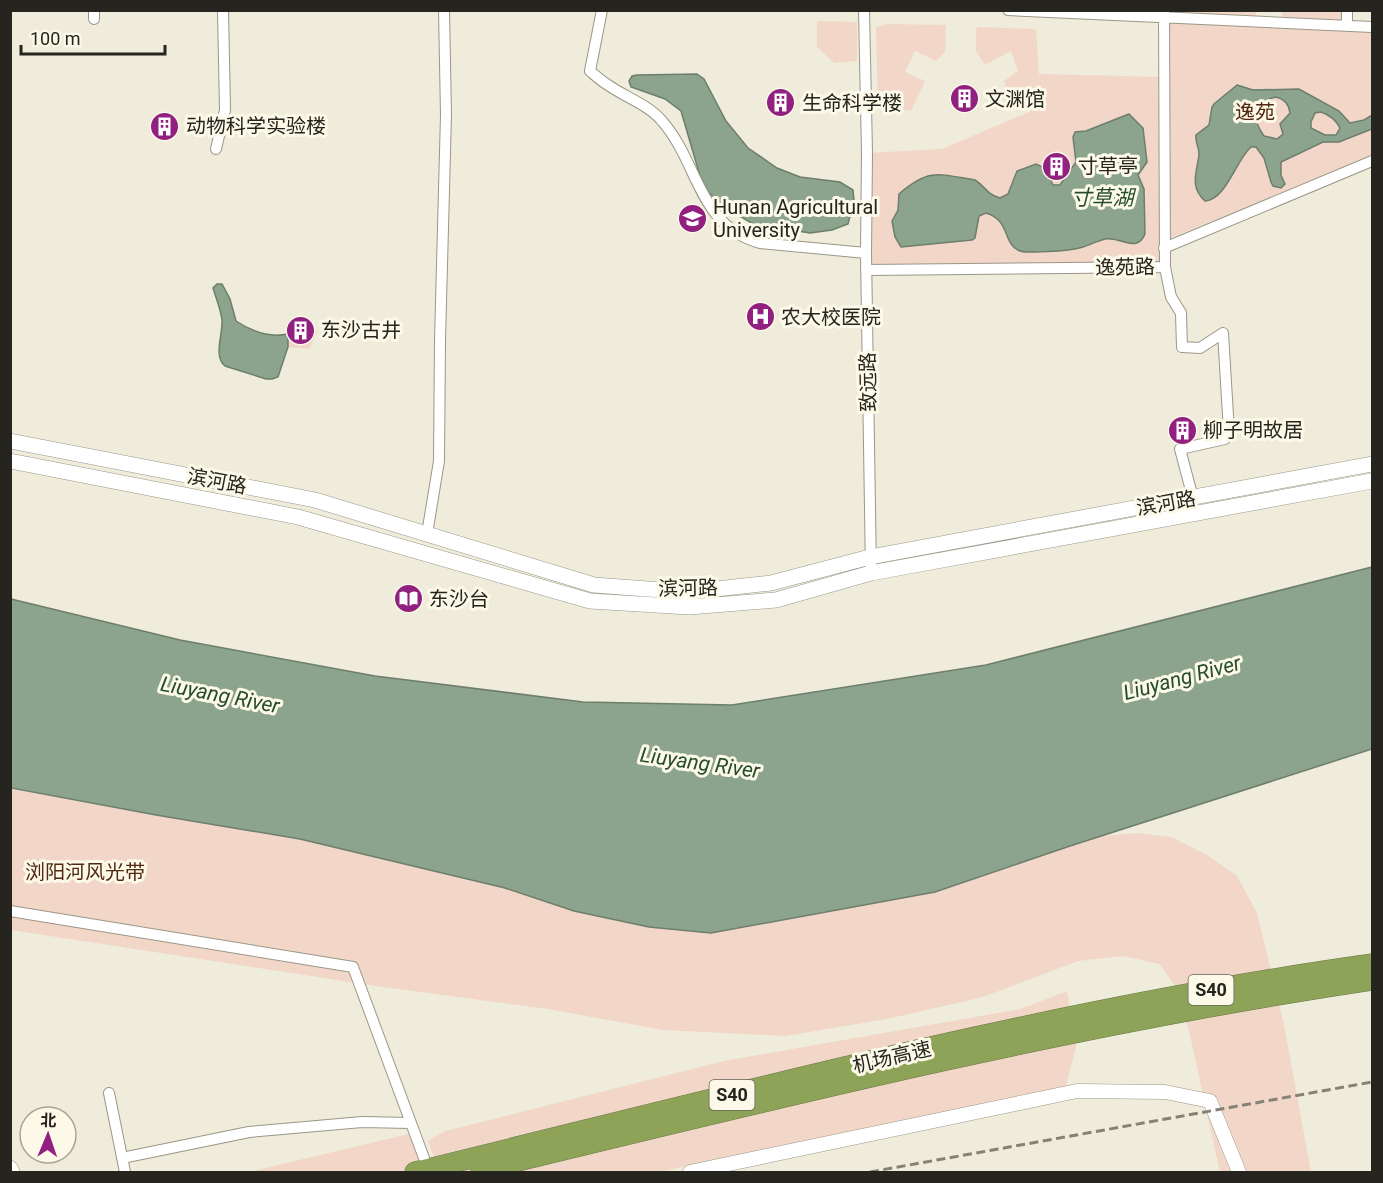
<svg xmlns="http://www.w3.org/2000/svg" width="1383" height="1183" font-family="Roboto,'Noto Sans SC',sans-serif">
<style>
.green{fill:#f2d6c8}
.water{fill:#8ca48e;stroke:#6d7e6c;stroke-width:1.5;fill-rule:evenodd}
.lines{fill:none;stroke-linecap:round;stroke-linejoin:round}
.minor-casing{stroke:#9a9788;stroke-width:12}
.tertiary-casing{stroke:#9a9788;stroke-width:15}
.secondary-casing{stroke:#9a9788;stroke-width:16}
.motorway-casing{stroke:#697744;stroke-width:21}
.minor{stroke:#fff;stroke-width:10}
.tertiary{stroke:#fff;stroke-width:14}
.secondary{stroke:#fff;stroke-width:15}
.motorway{stroke:#8da358;stroke-width:20}
.rail{stroke:#848277;stroke-width:3;stroke-dasharray:9 4.5;stroke-linecap:butt}
.labels{text-anchor:middle;stroke-width:6;stroke-linejoin:round;paint-order:stroke}
.shield{fill:#fcf9e8;stroke:#66645b;stroke-width:1.5}
.shield-label{font-size:18px;font-weight:bold;fill:#25241e}
.poi-label{font-size:20px;fill:#25241e;stroke:#fcf9e8;text-anchor:start}
.park-label{font-size:20px;fill:#522810;stroke:#fcf9e8}
.street-label{font-size:20px;fill:#25241e;stroke:#fcf9e8}
.water-label{font-size:21px;font-style:italic;fill:#264d2b;stroke:#fcf9e8}
</style>
<rect width="100%" height="100%" fill="#efecdb"/>
<path class="green" d="M1179 11H1256V22L1179 19Z
M1282 11H1347V26L1282 23Z
M817 21 857 22V61L834 63 817 47Z
M1169 23 1372 31V156L1170 238Z
M886 24 946 25 945 52 936 61 915 51 905 72 925 81 911 111 878 106 876 28Z
M978 27 1036 29 1039 74 1164 77 1165 267 866 270 867 153 942 149 1031 111 1032 101 1014 109 1004 81 1018 71 1011 51 985 65 976 51V29Z
M296 320 317 331 310 349 288 347 290 325 291 321Z
M10 788 156 815 300 839 505 888 574 911 649 927 711 933 935 892 1100 836 1137 833 1171 837 1207 855 1237 876 1257 913 1284 1025 1311 1172H1220L1189 1031 1177 989 1160 964 1123 956 1078 961 983 997 887 1019 786 1036 663 1030 548 1009 383 987 11 930Z
M1067 991 1076 1047 1066 1086 659 1172H439L428 1141 445 1131 724 1061 1021 1009Z
M409 1134 425 1172H249Z"/>
<path class="water" d="M697 74 704 79 726 121 748 148 777 168 800 177 840 182 853 190 854 201 848 224 832 230 810 233 753 224 731 211 709 193 700 176 681 111 665 99 631 87 629 81 632 76 637 75Z
M1237 85 1253 90 1299 89 1339 111 1350 123 1364 120 1372 115V129L1339 142H1323L1281 162V175L1285 184 1281 188 1273 186 1271 182 1264 158 1256 147H1251C1236 160 1226 200 1205 201 1189 186 1197 173 1199 154 1199 147 1195 142 1196 135L1209 125 1212 107 1214 104ZM1276 97C1285 99 1289 104 1290 113L1280 124 1283 134 1277 139 1264 136C1251 118 1252 102 1276 97ZM1321 112C1330 115 1336 120 1340 128L1336 135H1325L1311 128V122L1315 113Z
M1129 114 1143 128 1147 162 1138 175 1144 189 1145 234C1137 254 1120 236 1105 239 1097 241 1090 245 1083 247 1067 252 1052 251 1036 252 1031 252 1023 253 1018 250 1003 243 1010 220 986 213L979 216 975 238 972 240 901 247 895 237 892 221 898 210 899 194C929 168 938 174 975 180 986 187 986 194 1000 198L1008 194 1017 171 1036 164 1045 168 1053 185H1060L1076 162 1073 137 1075 132 1086 131Z
M217 284H222L230 299 236 321C251 331 269 338 288 334V347L278 377 272 379H266L225 366C213 356 223 335 222 320 221 310 216 298 213 288Z
M1372 567V749L1070 846 935 892 711 933 649 927 574 911 505 888 300 839 156 815 11 788V599L180 640 375 676 583 702 732 705 986 665Z"/>
<g class="lines">
<defs>
<path id="minor" d="M602 10 590 71C596 76 601 81 608 85 625 97 649 105 662 121 699 163 698 226 760 243L866 253
M864 10 867 153 866 253 871 573
M1008 10 1372 27
M94 19V10
M1347 26V10
M216 149 225 110 223 10
M1164 248 1372 161
M1165 267 1171 297 1181 313 1182 347 1200 348 1223 333 1229 432 1225 439 1180 449 1193 498
M866 270 1165 267 1164 10
M427 534 439 461 440 340 446 115 444 10
M10 911 353 967 424 1158
M109 1093 125 1172
M122 1158 249 1132 362 1122 411 1123"/>
<path id="tertiary" d="M690 1172 1077 1091 1165 1092 1210 1101 1239 1172"/>
<path id="secondary" d="M10 441 315 500 594 585 688 592 771 583 870 557 1372 464
M10 461 298 517 590 601 689 607 776 600 871 573 1372 481
M10 1168 12 1172"/>
<path id="motorway" d="M481 1170C777 1098 1071 1025 1372 980
M415 1172C732 1095 1049 1009 1372 964"/>
</defs>
<use href="#minor" class="minor-casing"/>
<use href="#tertiary" class="tertiary-casing"/>
<use href="#secondary" class="secondary-casing"/>
<use href="#motorway" class="motorway-casing"/>
<use href="#minor" class="minor"/>
<use href="#tertiary" class="tertiary"/>
<use href="#secondary" class="secondary"/>
<use href="#motorway" class="motorway"/>
<path class="rail" d="M870 1172 1372 1082"/>
</g>
<defs>
<symbol id="building-disc" viewBox="-11 -11 22 22"><circle r="9.5" fill="#912081" stroke="#fcf9e8"/><path d="M-4-6H4V6H1V3H-1V6H-4ZM-2.5-4.3h1.7v1.8h-1.7ZM.8-4.3h1.7v1.8H.8ZM-2.5-1h1.7V.8h-1.7ZM.8-1h1.7V.8H.8Z" fill="#fff"/></symbol>
<symbol id="university-disc" viewBox="-11 -11 22 22"><circle r="9.5" fill="#912081" stroke="#fcf9e8"/><path d="M0-5L7-2L0 1L-7-2ZM-4 1L0 2.5L4 1V4Q0 6-4 4Z" fill="#fff"/></symbol>
<symbol id="hospital-disc" viewBox="-11 -11 22 22"><circle r="9.5" fill="#912081" stroke="#fcf9e8"/><path d="M-5-5h3v3.5h4V-5h3V5h-3V1.5h-4V5h-3Z" fill="#fff"/></symbol>
<symbol id="library-disc" viewBox="-11 -11 22 22"><circle r="9.5" fill="#912081" stroke="#fcf9e8"/><path d="M-6-4Q-3-5.5-.7-3.5V5Q-3 3-6 4ZM6-4Q3-5.5 .7-3.5V5Q3 3 6 4Z" fill="#fff"/></symbol>
</defs>
<g fill-rule="evenodd">
<use href="#building-disc" x="948" y="82" width="33" height="33"/>
<use href="#building-disc" x="764" y="86" width="33" height="33"/>
<use href="#building-disc" x="148" y="110" width="33" height="33"/>
<use href="#building-disc" x="1040" y="150" width="33" height="33"/>
<use href="#university-disc" x="676" y="202" width="33" height="33"/>
<use href="#hospital-disc" x="744" y="300" width="33" height="33"/>
<use href="#building-disc" x="284" y="314" width="33" height="33"/>
<use href="#building-disc" x="1166" y="414" width="33" height="33"/>
<use href="#library-disc" x="392" y="582" width="33" height="33"/>
</g>
<g class="labels">
<g class="shield">
<rect x="1188.5" y="975" width="45" height="30" rx="4.5"/>
<rect x="709.5" y="1080" width="45" height="30" rx="4.5"/>
</g>
<g class="shield-label">
<text x="1211" y="996">S40</text>
<text x="732" y="1101">S40</text>
</g>
<g class="poi-label">
<text x="985" y="106">文渊馆</text>
<text x="802" y="110">生命科学楼</text>
<text x="186" y="133">动物科学实验楼</text>
<text x="1078" y="173">寸草亭</text>
<text x="713" y="214">Hunan Agricultural<tspan x="713" dy="23">University</tspan></text>
<text x="781" y="324">农大校医院</text>
<text x="321" y="337">东沙古井</text>
<text x="1203" y="437">柳子明故居</text>
<text x="429" y="606">东沙台</text>
</g>
<g class="park-label">
<text x="1255" y="119">逸苑</text>
<text x="85" y="879">浏阳河风光带</text>
</g>
<g class="street-label">
<text transform="translate(1125 267) rotate(-1)" y="7">逸苑路</text>
<text transform="translate(868 382) rotate(-91)" y="7">致远路</text>
<text transform="translate(217 481) rotate(11)" y="7">滨河路</text>
<text transform="translate(1166 503) rotate(-10)" y="7">滨河路</text>
<text transform="translate(688 588) rotate(-1)" y="7">滨河路</text>
<text transform="translate(892 1057) rotate(-13)" y="7">机场高速</text>
</g>
<g class="water-label">
<text x="1102" y="205">寸草湖</text>
<text transform="translate(1182 678) rotate(-15)" y="7">Liuyang River</text>
<text transform="translate(220 695) rotate(11)" y="7">Liuyang River</text>
<text transform="translate(700 763) rotate(8)" y="7">Liuyang River</text>
</g>
</g>
<rect width="1383" height="1183" fill="none" stroke="#25241e" stroke-width="24"/>
<g transform="translate(48 1135) rotate(2)"><circle r="28" fill="#fcf9e8" stroke="#a6a497" stroke-width="1.5"/>
<path d="M0-4.5L10 22L0 15L-10 22Z" fill="#912081"/>
<text y="-9" font-size="16" font-weight="bold" text-anchor="middle" fill="#25241e">北</text>
</g>
<path d="M21 45v9h144v-9" fill="none" stroke="#25241e" stroke-width="3"/>
<text x="30" y="45" font-size="18" fill="#25241e" stroke="#fcf9e8" stroke-width="4.5" paint-order="stroke">100 m</text>
</svg>
